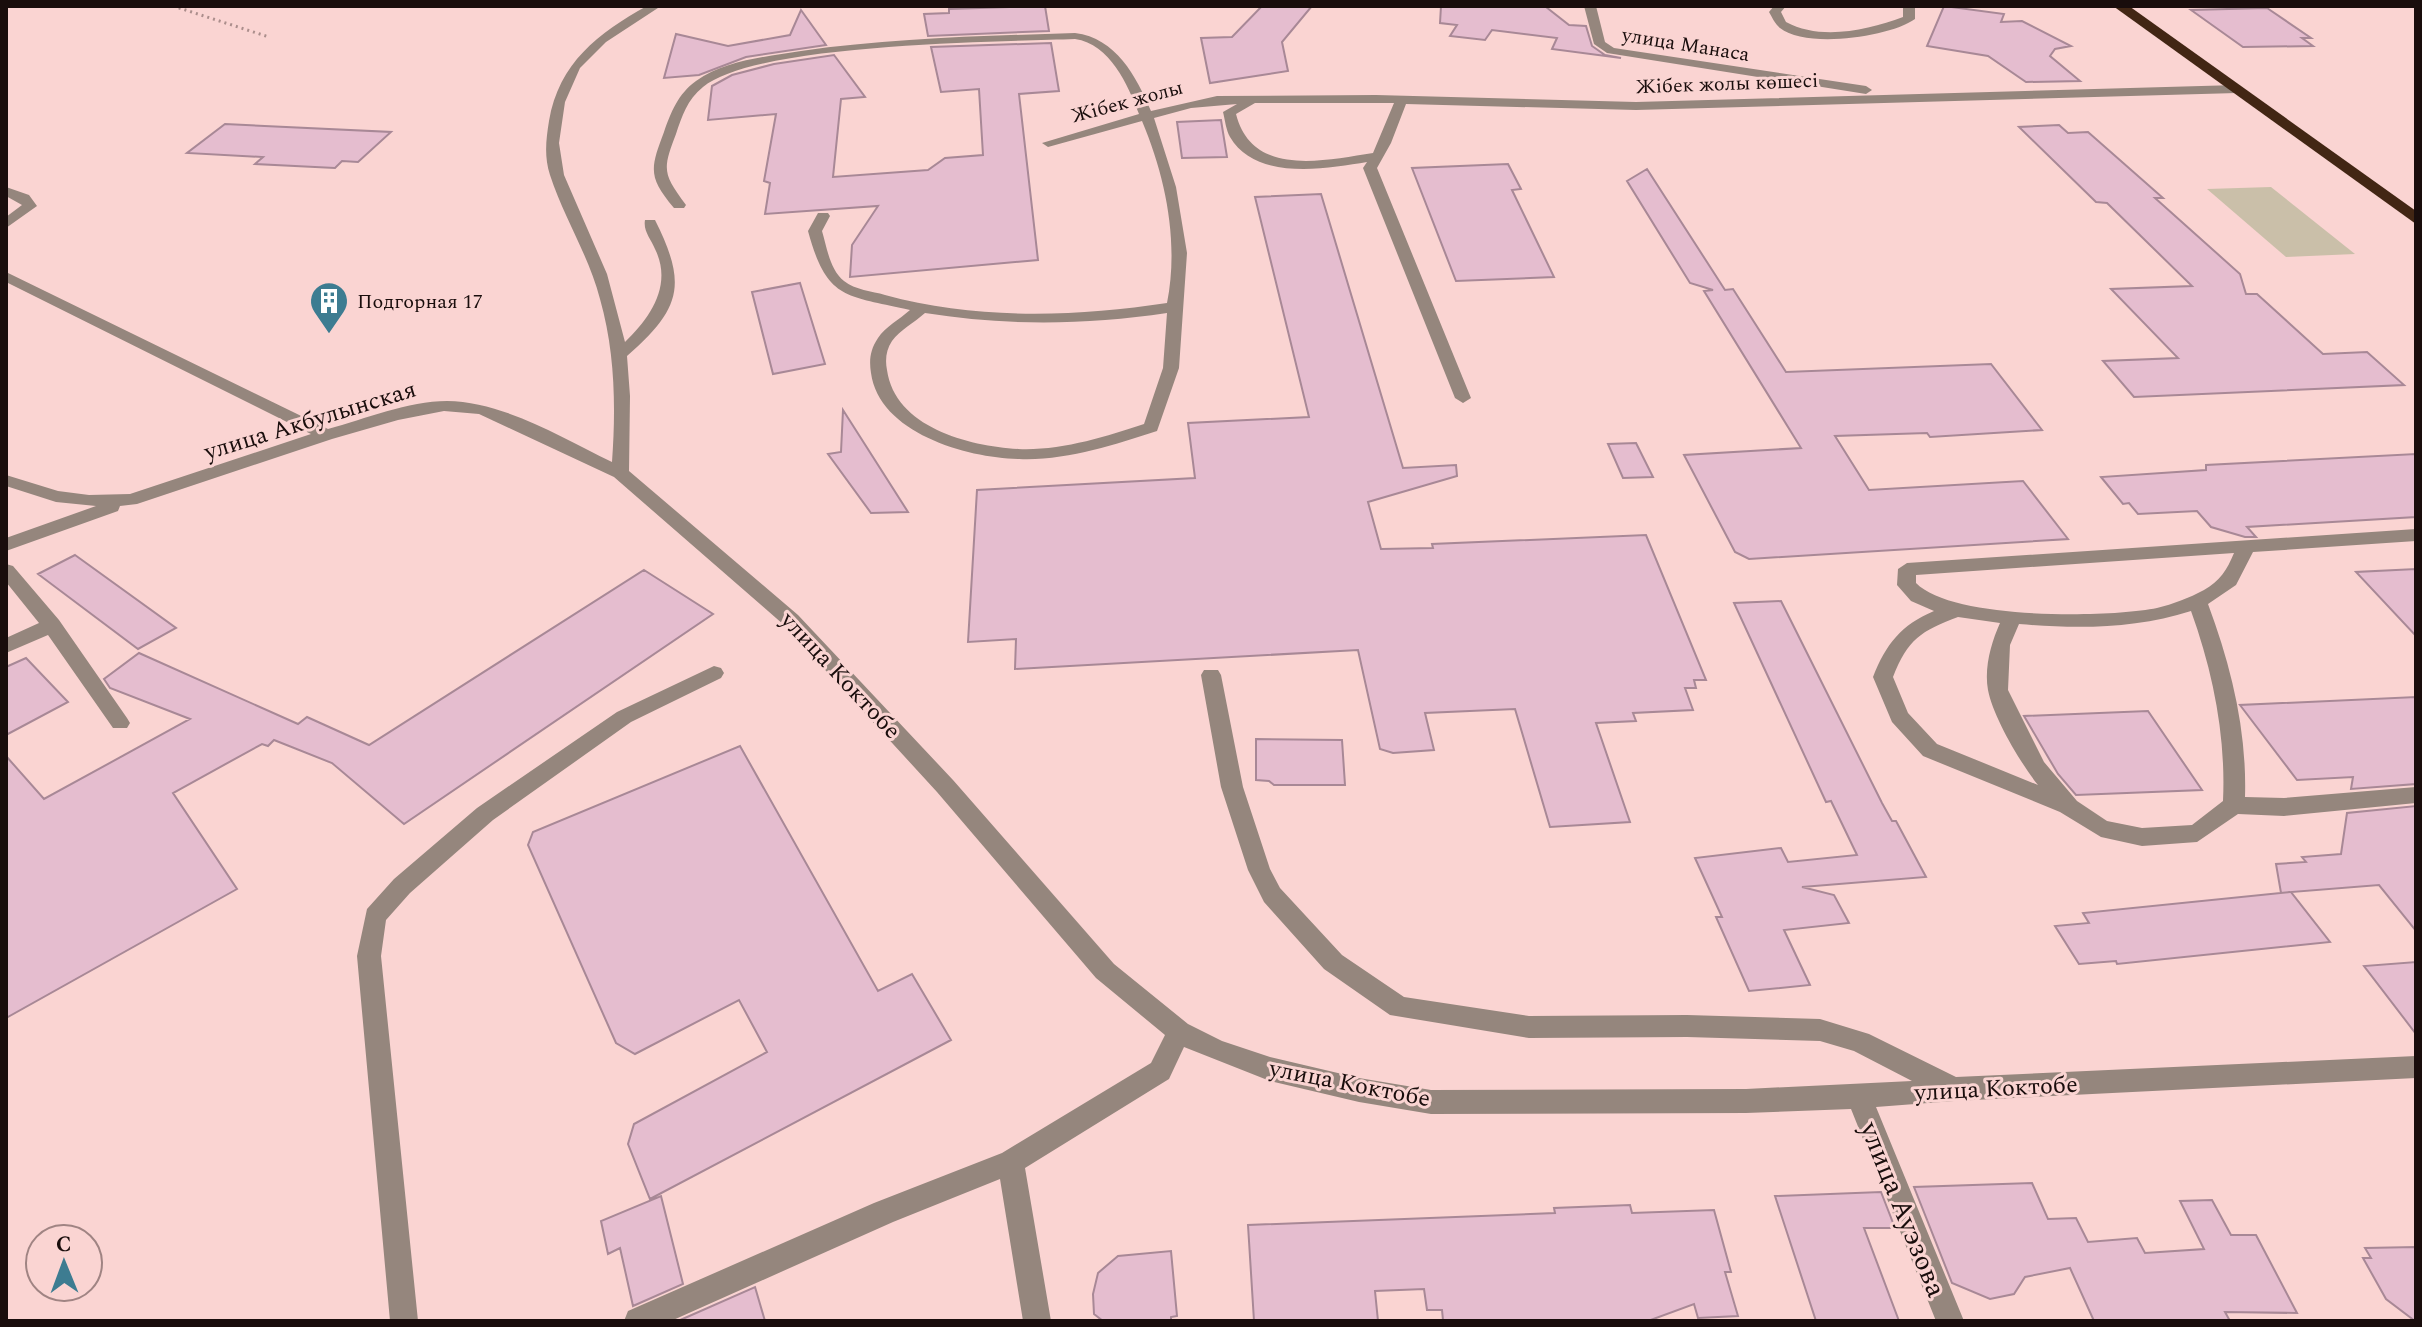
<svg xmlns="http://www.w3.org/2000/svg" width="2422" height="1327" font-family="Spectral,serif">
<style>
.green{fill:#cabfa9}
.building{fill:#e5bdcf;stroke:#a88896;stroke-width:2}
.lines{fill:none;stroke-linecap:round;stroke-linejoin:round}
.path{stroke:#ab8e8c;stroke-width:3;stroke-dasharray:2 4;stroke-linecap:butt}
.minor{fill:#95867d;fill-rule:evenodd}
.highway{fill:#422614;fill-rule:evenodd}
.labels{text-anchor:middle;stroke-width:6;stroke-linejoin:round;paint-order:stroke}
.far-street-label{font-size:20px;fill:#190d0c;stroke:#fad4d2}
.far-poi-label{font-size:20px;fill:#190d0c;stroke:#fad4d2;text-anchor:start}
.street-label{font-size:24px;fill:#190d0c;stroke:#fad4d2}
.near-street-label{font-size:28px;fill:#190d0c;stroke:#fad4d2}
</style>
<rect width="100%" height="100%" fill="#fad4d2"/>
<path class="green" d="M2271 187 2355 254 2286 257 2207 189Z"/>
<path class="building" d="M1045 6 1049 31 928 36 924 14 949 13V9Z
M1262 6H1312L1282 42 1288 71 1210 83 1201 38 1232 37Z
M1441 6 1546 7 1569 25 1586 26 1592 46 1605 55 1621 58 1552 49 1557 38 1492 30 1485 40 1450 36 1457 25 1440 23Z
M1944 6 2004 14 2001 22 2022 21 2071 46 2055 49 2050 56 2080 81 2026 82 1988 56 1927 46Z
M2267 8 2311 38H2302L2313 46 2243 47 2191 10Z
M801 10 826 45 746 57 699 75 664 78 676 34 728 46 790 35Z
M1051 43 1059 91 1019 94 1038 260 850 277 852 245 878 206 765 214 770 183 764 181 776 114 708 120 712 86 732 75 774 64 834 55 865 97 841 99 833 177 928 170 945 158 983 155 979 89 941 92 931 47Z
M1221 120 1227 157 1182 158 1177 122Z
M225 124 391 132 358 162 342 161 335 168 255 164 263 157 187 153Z
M2059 125 2068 133 2088 132 2163 198H2155L2240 274 2246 294H2257L2323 354 2367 352 2404 385 2134 397 2103 361 2178 358 2111 289 2192 286 2107 203 2096 202 2019 127Z
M1508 164 1521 189 1512 190 1554 277 1456 281 1412 168Z
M1647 169 1725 290 1733 289 1786 372 1991 364 2042 430 1930 437 1927 433 1835 436 1869 490 2023 481 2068 539 1749 559 1735 552 1684 455 1801 448 1704 291 1713 290 1690 283 1627 181Z
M1321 194 1403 468 1456 465 1457 476 1368 502 1381 549 1433 548 1432 544 1646 535 1706 680H1694L1696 688H1685L1693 710 1633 713 1636 721 1596 723 1630 822 1550 827 1515 709 1425 713 1434 750 1393 753 1380 749 1358 650 1015 669 1016 639 968 642 977 490 1195 478 1188 423 1309 417 1255 197Z
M800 283 825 364 773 374 752 292Z
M843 410 908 512 871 513 828 454 841 452Z
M1636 443 1653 477 1623 478 1608 444Z
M2416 454V517L2247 527 2256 537H2245L2211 527 2197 511 2138 514 2129 503 2123 504 2101 477 2206 470V465Z
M75 555 176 628 138 649 38 574Z
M2416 569V636L2356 572Z
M644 570 713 614 404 824 332 763 274 740 268 746 262 744 173 793 237 889 6 1018V756L44 799 190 719 110 688 104 679 139 653 298 724 307 717 369 745Z
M1781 601 1882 803 1892 821H1896L1926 877 1802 887 1834 895 1849 923 1784 930 1810 985 1749 991 1716 917H1722L1695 858 1781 848 1788 862 1857 855 1831 801 1826 802 1734 603Z
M26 658 68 702 6 735V667Z
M2416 697V784L2351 789 2353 777 2297 780 2240 705Z
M2148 711 2202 790 2076 795 2058 774 2024 716Z
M1256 739 1342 740 1345 785H1274L1269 781 1256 780Z
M740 746 878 991 912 974 951 1040 650 1199 628 1144 634 1124 767 1052 739 1000 635 1054 616 1043 528 845 533 832Z
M2416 806V931L2379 885 2291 892 2330 942 2117 964 2116 961 2079 964 2055 926 2089 923 2083 913 2290 892 2281 893 2276 864 2306 862 2302 857 2341 854 2347 813Z
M2416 962V1034L2364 966Z
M2032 1183 2048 1219 2076 1218 2088 1242 2137 1238 2145 1253 2204 1249 2180 1201 2212 1200 2231 1235H2256L2297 1313 2225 1312 2230 1321H2094L2070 1268 2025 1277 2014 1294 1990 1299 1952 1283 1914 1187Z
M1881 1192 1895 1228H1864L1899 1321H1816L1775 1196Z
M661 1196 683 1284 633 1306 620 1248 608 1254 601 1221Z
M1630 1205 1632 1213 1714 1210 1731 1272H1725L1738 1316 1698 1318 1694 1304 1648 1321 1443 1320 1442 1310H1427L1424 1289 1375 1291 1378 1321H1254L1248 1225 1555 1213 1554 1208Z
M2416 1247V1321H2415L2386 1299 2363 1258H2371L2365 1248Z
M1171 1251 1177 1316 1171 1317V1321H1103L1094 1314 1093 1294 1098 1273 1118 1256Z
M755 1287 765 1321H678Z"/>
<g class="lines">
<path class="path" d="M173 6 269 37"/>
<path class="minor" d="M647 6H661L606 42 580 68 565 102 559 143 564 175 607 274 625 342C650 318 673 285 655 249 651 239 643 231 645 220H655C687 284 682 308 627 356L630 396 629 471 798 615 953 780 1114 964 1188 1024 1222 1041 1270 1057 1359 1078 1431 1090 1746 1089 1912 1081 1854 1051 1820 1041 1687 1037 1529 1038 1390 1015 1324 969 1264 902 1248 870 1221 787 1201 675 1204 670H1218L1221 675 1243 787 1270 869 1280 888 1342 955 1404 997 1529 1016 1687 1015 1820 1019 1869 1034 1956 1077 2416 1056V1078L1954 1101 1876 1107 1964 1321H1936L1851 1109 1746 1113 1431 1114 1359 1102 1270 1081 1184 1047 1169 1079 1025 1168 1051 1321H1023L1000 1179 893 1222 671 1321H624L628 1311 874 1203 1002 1153 1151 1063 1165 1035 1096 978 937 792 784 625 614 477 479 414 444 411 398 420 332 439 137 504 120 506 118 511 6 551V538L96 506 56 502 6 486V475L58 491 89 495 130 494 311 434 6 282V272L328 429C365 419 408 401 447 401 504 402 561 437 612 462 616 407 615 352 600 299 589 256 564 218 550 175 544 156 546 140 549 121 559 63 598 33 647 6Z
M1584 6H1596L1605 42 1614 48 1866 86 1872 90 1866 94 1607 53 1594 44Z
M1774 6H1786L1781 12 1786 22C1821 41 1868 30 1903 17V6H1915V19C1890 37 1806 49 1780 28 1775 24 1772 17 1769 12Z
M1075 33C1116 38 1136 76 1151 111L1217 96 1376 95 1636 102 2237 85 2243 89 2237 93 1636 110 1406 104 1391 143 1377 168 1471 398 1463 403 1455 398 1363 168 1367 162C1325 169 1256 181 1230 137 1226 130 1225 120 1223 112L1237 104 1191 108 1154 118 1176 187 1187 253 1179 368 1157 431C1113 445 1066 461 1019 459 967 458 879 433 871 373 869 360 870 350 878 338 885 327 900 319 910 310 846 295 827 301 808 231L818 213H828L830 216 822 231C827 248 830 270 844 281 855 290 872 291 885 295 977 320 1074 317 1167 303 1179 243 1166 178 1142 121L1048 147 1042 143 1139 114C1128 85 1110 44 1075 39 998 42 757 43 703 87 687 100 682 116 676 134 662 170 663 174 686 205L684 208H674C648 177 650 169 664 132 671 112 678 94 696 81 726 60 765 57 801 51 892 38 983 36 1075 33ZM1255 103H1394L1373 153C1322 161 1252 177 1236 114ZM925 313C1006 326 1086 325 1167 313L1163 368 1144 424C1105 437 1060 451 1018 449 968 446 895 427 887 370 885 360 886 350 892 341 900 330 915 322 925 313Z
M6 187 29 195 37 206 6 228V217L22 205 6 196Z
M2416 529V541L2253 552 2236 585 2208 604C2231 666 2247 730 2245 797L2284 798 2416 787V803L2284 816 2238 814 2197 842 2142 846 2101 837 2060 812 1923 756 1892 722 1873 677C1886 644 1901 625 1934 611L1911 601 1897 585 1898 569 1907 563ZM2234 553C2227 570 2220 581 2204 590 2189 598 2173 604 2157 608 2107 618 1952 620 1916 583V575ZM2191 611C2213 672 2226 736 2223 801L2192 825 2142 828 2107 821 2077 801 2044 762 2008 690 2010 645 2019 624C2077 629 2135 629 2191 611ZM1958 617 2000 623C1991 643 1984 668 1988 690 1993 717 2021 764 2038 785L1937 744 1908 713 1893 677C1908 639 1921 631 1958 617Z
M6 564 13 566 59 620 127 718 130 723 127 728H113L48 635 6 653V638L39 623 6 582Z
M714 666 721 668 724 673 721 678 631 722 493 820 410 893 386 920 381 956 418 1321H390L357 956 367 909 394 879 477 808 617 712Z"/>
<path class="highway" d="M2113 6H2129L2416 211V224Z"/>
</g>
<defs>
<symbol id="building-pin" viewBox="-11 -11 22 30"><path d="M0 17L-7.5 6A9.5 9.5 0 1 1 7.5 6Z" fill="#3d7c91" stroke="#fad4d2"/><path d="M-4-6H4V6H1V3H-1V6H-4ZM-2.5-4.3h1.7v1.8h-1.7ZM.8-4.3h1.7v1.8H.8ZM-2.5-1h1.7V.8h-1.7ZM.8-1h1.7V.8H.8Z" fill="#fff"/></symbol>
</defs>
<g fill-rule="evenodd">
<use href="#building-pin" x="307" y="279" width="44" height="60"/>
</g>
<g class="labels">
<g class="far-street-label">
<text transform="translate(1686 44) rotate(9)" y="7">улица Манаса</text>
<text transform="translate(1727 83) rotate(-2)" y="7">Жібек жолы көшесі</text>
<text transform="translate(1127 101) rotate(-15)" y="7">Жібек жолы</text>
</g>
<g class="far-poi-label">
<text x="357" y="308">Подгорная 17</text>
</g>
<g class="street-label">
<text transform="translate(310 420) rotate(-17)" y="8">улица Акбулынская</text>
<text transform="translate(841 675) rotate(47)" y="8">улица Коктобе</text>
<text transform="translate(1350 1083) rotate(11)" y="8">улица Коктобе</text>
<text transform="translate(1996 1088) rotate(-3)" y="8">улица Коктобе</text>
</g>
<g class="near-street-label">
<text transform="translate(1904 1209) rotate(68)" y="10">улица Ауэзова</text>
</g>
</g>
<rect width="2422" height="1327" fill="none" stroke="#190d0c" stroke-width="16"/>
<g transform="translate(64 1263) rotate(359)"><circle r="38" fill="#fad4d2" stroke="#a08483" stroke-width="2"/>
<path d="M0-6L14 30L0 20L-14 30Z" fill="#3d7c91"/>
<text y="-12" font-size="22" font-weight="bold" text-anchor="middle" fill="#190d0c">С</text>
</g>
</svg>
